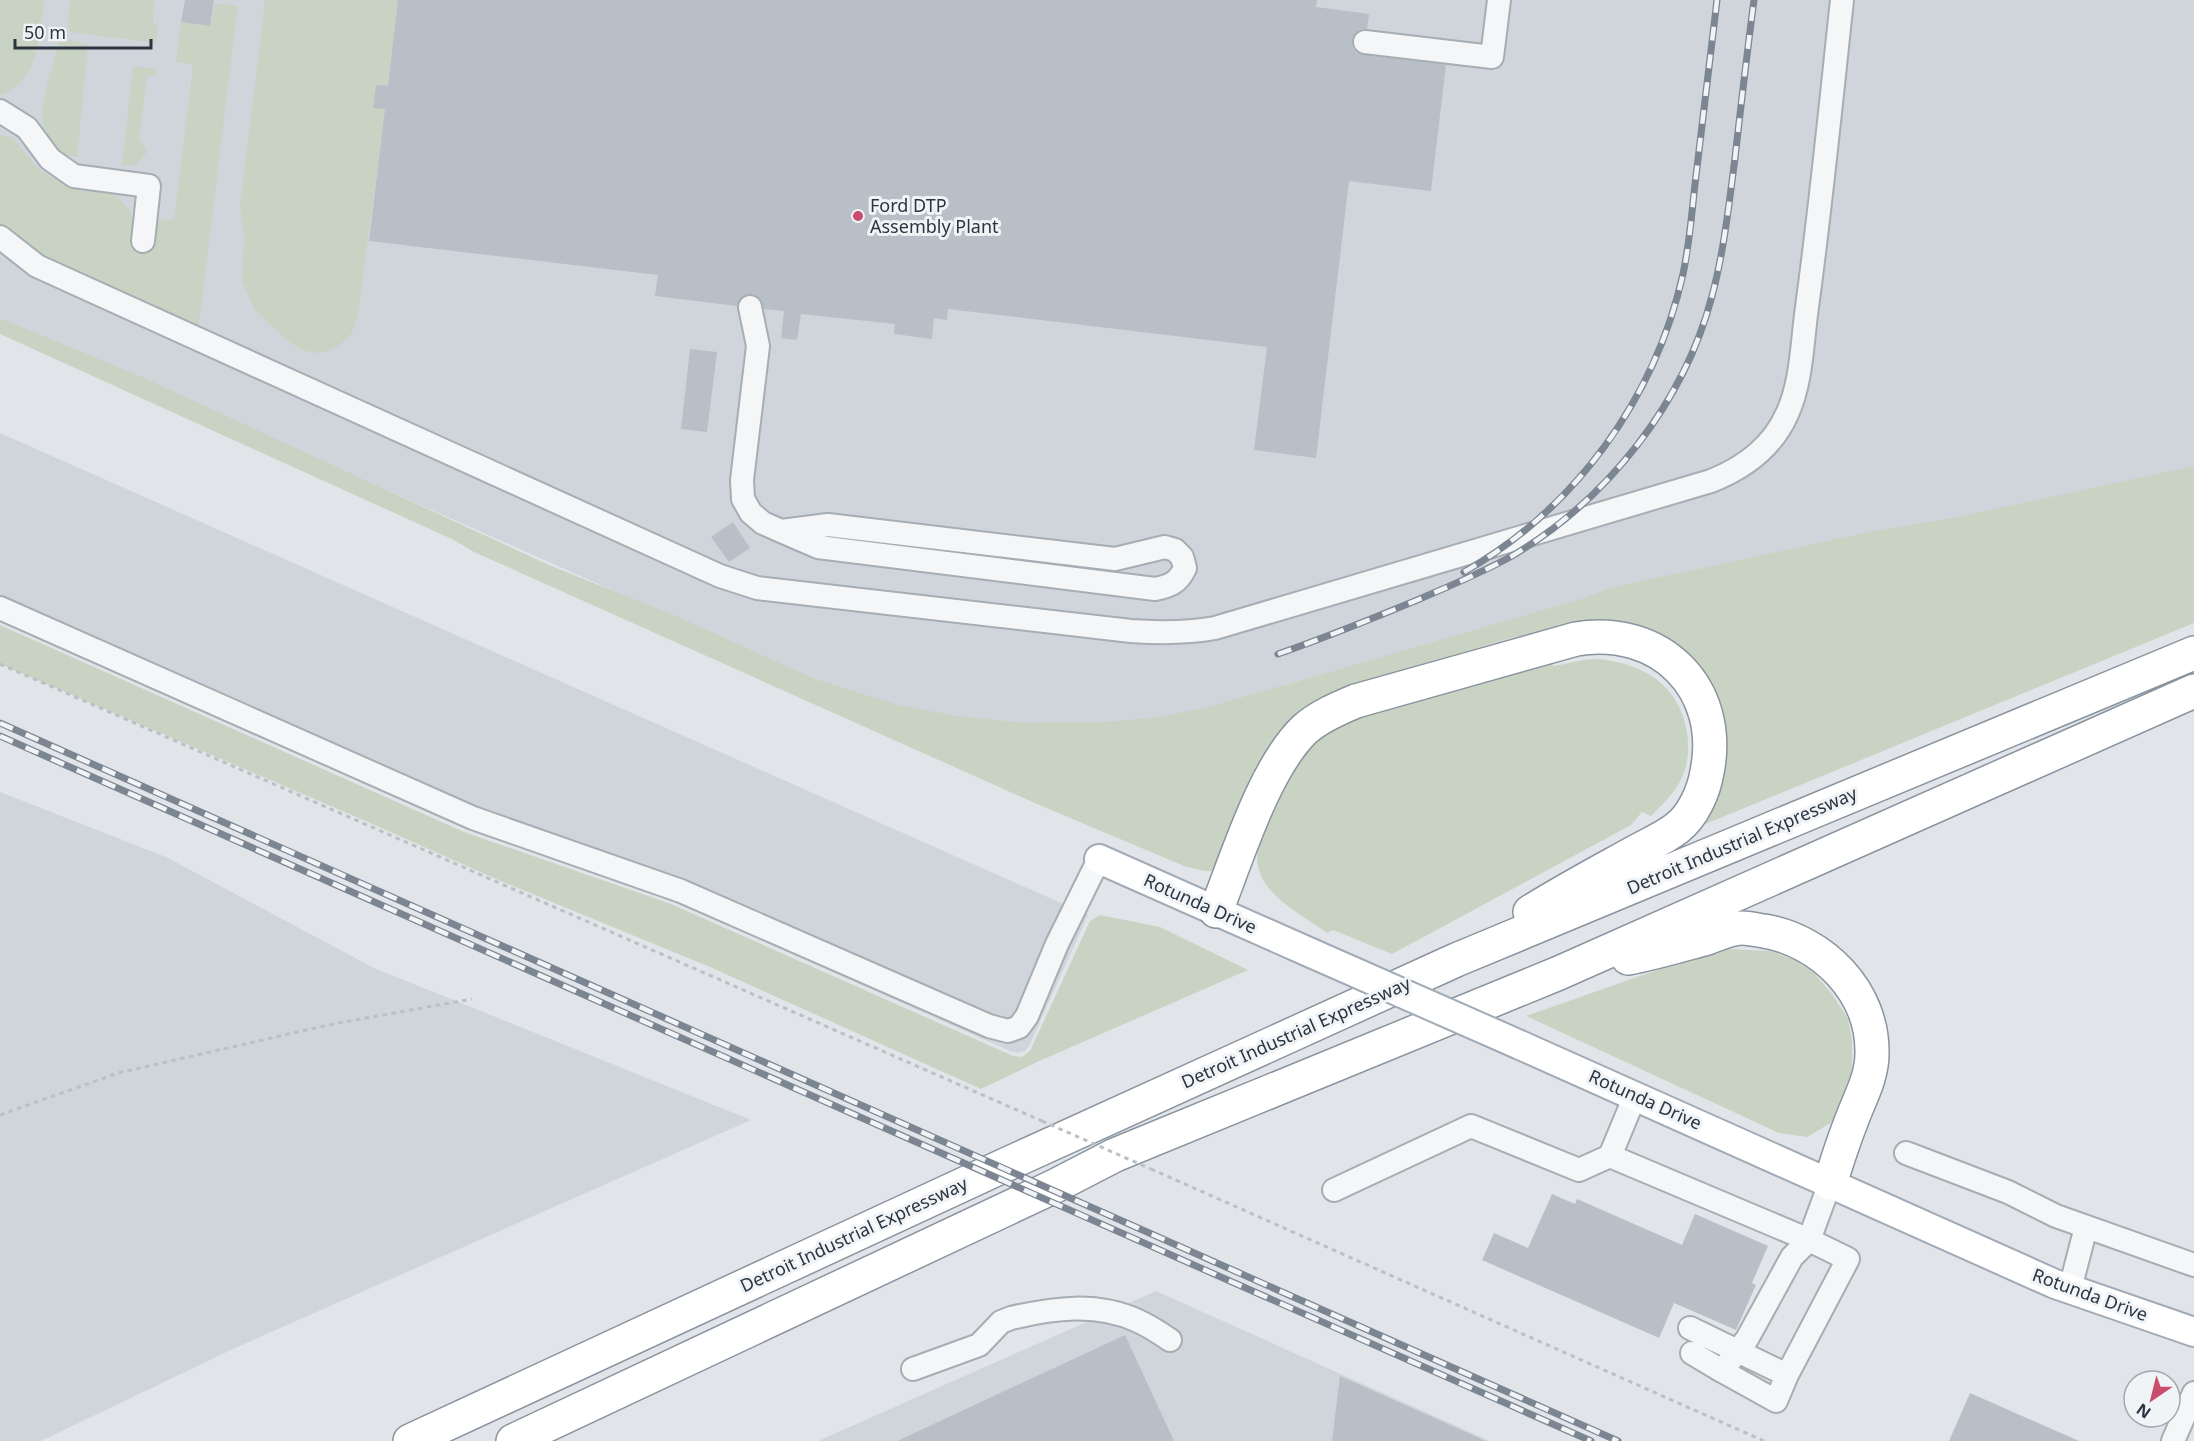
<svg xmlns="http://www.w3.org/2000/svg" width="2194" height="1441" font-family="'Noto Sans',sans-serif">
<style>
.built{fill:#cfd5db}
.green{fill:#c9d3c3}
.building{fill:#b9bfc6}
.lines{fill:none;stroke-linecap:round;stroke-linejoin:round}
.minor-casing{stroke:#a6adb3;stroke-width:26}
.major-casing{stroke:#a1abb5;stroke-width:32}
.highway-casing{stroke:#89949f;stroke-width:36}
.path{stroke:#bbc0c4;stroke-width:3;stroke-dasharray:4.5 4.5;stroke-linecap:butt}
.minor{stroke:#f4f6f8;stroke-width:22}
.major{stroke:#fff;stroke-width:28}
.highway{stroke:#fff;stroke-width:33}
.rail-casing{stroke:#7b8692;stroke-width:7}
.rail{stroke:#f1f4f7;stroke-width:4.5;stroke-dasharray:14;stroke-linecap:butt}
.major-bridge-casing{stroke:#a1abb5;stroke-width:32;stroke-linecap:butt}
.path-bridge{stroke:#bbc0c4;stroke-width:3;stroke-dasharray:4.5 4.5;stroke-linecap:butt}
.major-bridge{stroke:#fff;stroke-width:28}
.poi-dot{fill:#c94c6c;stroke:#f1f4f7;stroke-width:2}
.labels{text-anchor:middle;stroke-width:6;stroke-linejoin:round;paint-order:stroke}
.poi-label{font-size:18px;fill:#2a3540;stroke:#f1f4f7;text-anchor:start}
.street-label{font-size:18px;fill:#2a3540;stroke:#f1f4f7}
</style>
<rect width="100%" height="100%" fill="#e1e5e9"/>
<path class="built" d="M0 0H2194V527L1701 568 1284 685 1210 856 0 318Z
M0 433 1088 915 1029 1046 1025 1051 1018 1053 1010 1051 673 901 472 829 0 620Z
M0 792 166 857 374 968 751 1120 235 1348 41 1441H0Z
M1156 1291 1490 1441H818Z"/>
<path class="green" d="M0 0H44C40 34 40 82 0 95Z
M70 0H154L153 24 158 26 156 43 70 32 68 27Z
M265 0H398L388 86 376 85 374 108 385 109 358 314 352 333 341 344 329 351 316 353 302 350 286 340 254 309 242 281 244 237 240 208Z
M215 3 238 6 198 330 56 267 0 224V135L13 138 38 168 47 175 72 185 115 195 131 211 134 245 156 220 174 219 193 65 176 62 181 22 210 26Z
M60 37 88 45 77 157C15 150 54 72 60 37Z
M133 66 155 69 158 74 147 77 139 140 144 144 147 152 136 165 122 166Z
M0 318 142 377 549 565 676 616 815 679 898 705 957 716 1025 723 1105 722 1161 717 1212 706 1585 598 1609 588 1860 534 1962 516 2194 466V623L1691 830 1711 690 1569 625 1511 638 1353 684 1328 694 1305 709 1214 871H1204L1184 866 1037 804 474 552 454 540 0 334Z
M0 625 464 832 671 904 1013 1056 1022 1057 1030 1051 1090 921 1100 915 1160 927 1248 970 1037 1062 981 1089 710 967 503 882 361 819 0 664Z
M1551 659 1553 666C1567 664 1585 658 1599 659 1644 664 1679 685 1687 732 1689 747 1689 762 1682 777 1675 793 1663 804 1651 816L1642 812 1631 825 1392 954 1333 930 1327 933C1305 917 1273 901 1261 876 1259 871 1257 863 1257 858 1258 832 1288 774 1304 753 1313 742 1323 734 1334 725Z
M1729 949 1770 951 1795 960 1814 973 1832 994 1848 1019 1852 1041V1066L1850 1086 1842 1108 1832 1122 1807 1137 1779 1133 1526 1016 1680 962Z"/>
<path class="building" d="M185 0H214L210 26 181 22Z
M398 0H1317L1316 7 1369 14 1367 29 1359 30 1352 40 1353 48 1357 53 1446 65 1431 191 1349 181 1316 458 1254 450 1267 347 948 309 947 320 934 318 932 339 894 334 895 324 801 314 797 340 781 338 784 311 764 309 760 299 754 294 742 297 737 306 655 296 658 275 369 241 385 109 373 108 376 85 388 86Z
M690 349 717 352 707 432 681 429Z
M733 522 750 548 729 562 711 537Z
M1552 1194 1575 1204 1577 1199 1682 1245 1695 1214 1768 1246 1752 1283 1756 1285 1736 1330 1674 1303 1659 1338 1482 1260 1494 1233 1528 1248Z
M1125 1335 1174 1441H897Z
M1340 1376 1412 1408 1486 1441H1332Z
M1970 1393 2079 1441H1949Z"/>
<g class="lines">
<defs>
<path id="minor" d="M1365 42 1492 57 1499 0
M0 111 27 128 50 159 74 176 149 186 143 241
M0 237 37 266 720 576 757 588 1131 631C1160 633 1187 633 1215 628L1711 481C1744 468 1772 448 1787 414 1802 382 1802 342 1807 307 1821 205 1831 102 1842 0
M750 307 758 346 742 480 743 499 751 513 763 523 781 531 828 525 1115 559 1165 547 1175 550 1182 557 1185 568C1178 583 1170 586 1155 589L818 547 781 531
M0 608 473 818 681 891 989 1026 1008 1031 1019 1027 1027 1016 1057 944 1099 859
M1635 1096 1610 1156 1809 1240 1830 1183
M1906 1153 2008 1192 2056 1216 2194 1265
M1334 1190 1471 1126 1579 1170 1610 1156
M2070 1289 2086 1227
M1690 1328 1787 1375 1848 1259 1809 1240 1792 1257 1747 1339 1722 1371 1692 1353
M913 1369 979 1345 1001 1322 1011 1318C1054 1308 1097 1302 1138 1321 1149 1326 1160 1333 1170 1340
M1722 1371 1776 1401 1787 1375
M2173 1441 2194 1393"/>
<path id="major" d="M1099 859 1311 953
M1520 1045 2055 1284 2194 1332"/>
<path id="highway" d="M1216 911C1237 858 1264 769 1304 730 1318 717 1339 708 1356 701L1576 639C1660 625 1724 688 1707 772 1704 791 1693 816 1677 828 1666 837 1650 844 1637 851 1601 871 1565 890 1530 912
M1628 958C1655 953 1681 945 1707 938 1718 934 1731 928 1742 928 1749 928 1757 930 1764 931 1823 941 1873 992 1872 1053 1872 1079 1859 1099 1851 1122 1843 1142 1837 1162 1830 1183
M410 1441 1003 1166 1456 960 2194 653
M513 1441 1055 1186 1115 1155 1559 973 2194 691"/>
</defs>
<use href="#minor" class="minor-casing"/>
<use href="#major" class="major-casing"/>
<use href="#highway" class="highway-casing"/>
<path class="path" d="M0 664 1042 1121
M0 1115 118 1073 333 1024 472 999
M1151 1169 1764 1441"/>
<use href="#minor" class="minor"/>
<use href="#major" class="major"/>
<use href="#highway" class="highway"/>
<defs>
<path id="rail" d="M1464 572C1575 509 1655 399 1683 274 1690 242 1692 208 1696 176 1703 117 1710 59 1717 0
M1278 654C1327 637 1374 618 1422 598 1452 585 1483 572 1512 556 1607 500 1684 403 1712 296 1724 251 1729 204 1735 158 1741 105 1747 53 1754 0
M0 723 1618 1441
M0 736 1591 1441"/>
</defs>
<use href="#rail" class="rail-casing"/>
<use href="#rail" class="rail"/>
<defs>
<path id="major-bridge" d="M1311 953 1520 1045"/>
</defs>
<use href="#major-bridge" class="major-bridge-casing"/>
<path class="path-bridge" d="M1042 1121 1151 1169"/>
<use href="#major-bridge" class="major-bridge"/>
</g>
<circle class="poi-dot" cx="858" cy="216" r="6"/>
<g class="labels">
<g class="poi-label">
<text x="870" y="212">Ford DTP<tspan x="870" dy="21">Assembly Plant</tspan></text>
</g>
<g class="street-label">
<text transform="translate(1742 841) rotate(-23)" y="6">Detroit Industrial Expressway</text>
<text transform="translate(1200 904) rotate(24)" y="6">Rotunda Drive</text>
<text transform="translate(1296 1033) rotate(-24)" y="6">Detroit Industrial Expressway</text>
<text transform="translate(1645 1100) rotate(24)" y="6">Rotunda Drive</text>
<text transform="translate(854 1235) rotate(-25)" y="6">Detroit Industrial Expressway</text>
<text transform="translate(2090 1295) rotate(20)" y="6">Rotunda Drive</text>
</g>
</g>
<g transform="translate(2152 1399) rotate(215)"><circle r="28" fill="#f1f4f7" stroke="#a1a8ae" stroke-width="1.5"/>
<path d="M0-4.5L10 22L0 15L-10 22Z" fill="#c94c6c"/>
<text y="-9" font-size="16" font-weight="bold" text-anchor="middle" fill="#2a3540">N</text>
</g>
<path d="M15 39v9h136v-9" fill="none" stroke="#2a3540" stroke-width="3"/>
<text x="24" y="39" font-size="18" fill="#2a3540" stroke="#f1f4f7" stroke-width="4.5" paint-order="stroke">50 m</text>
</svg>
